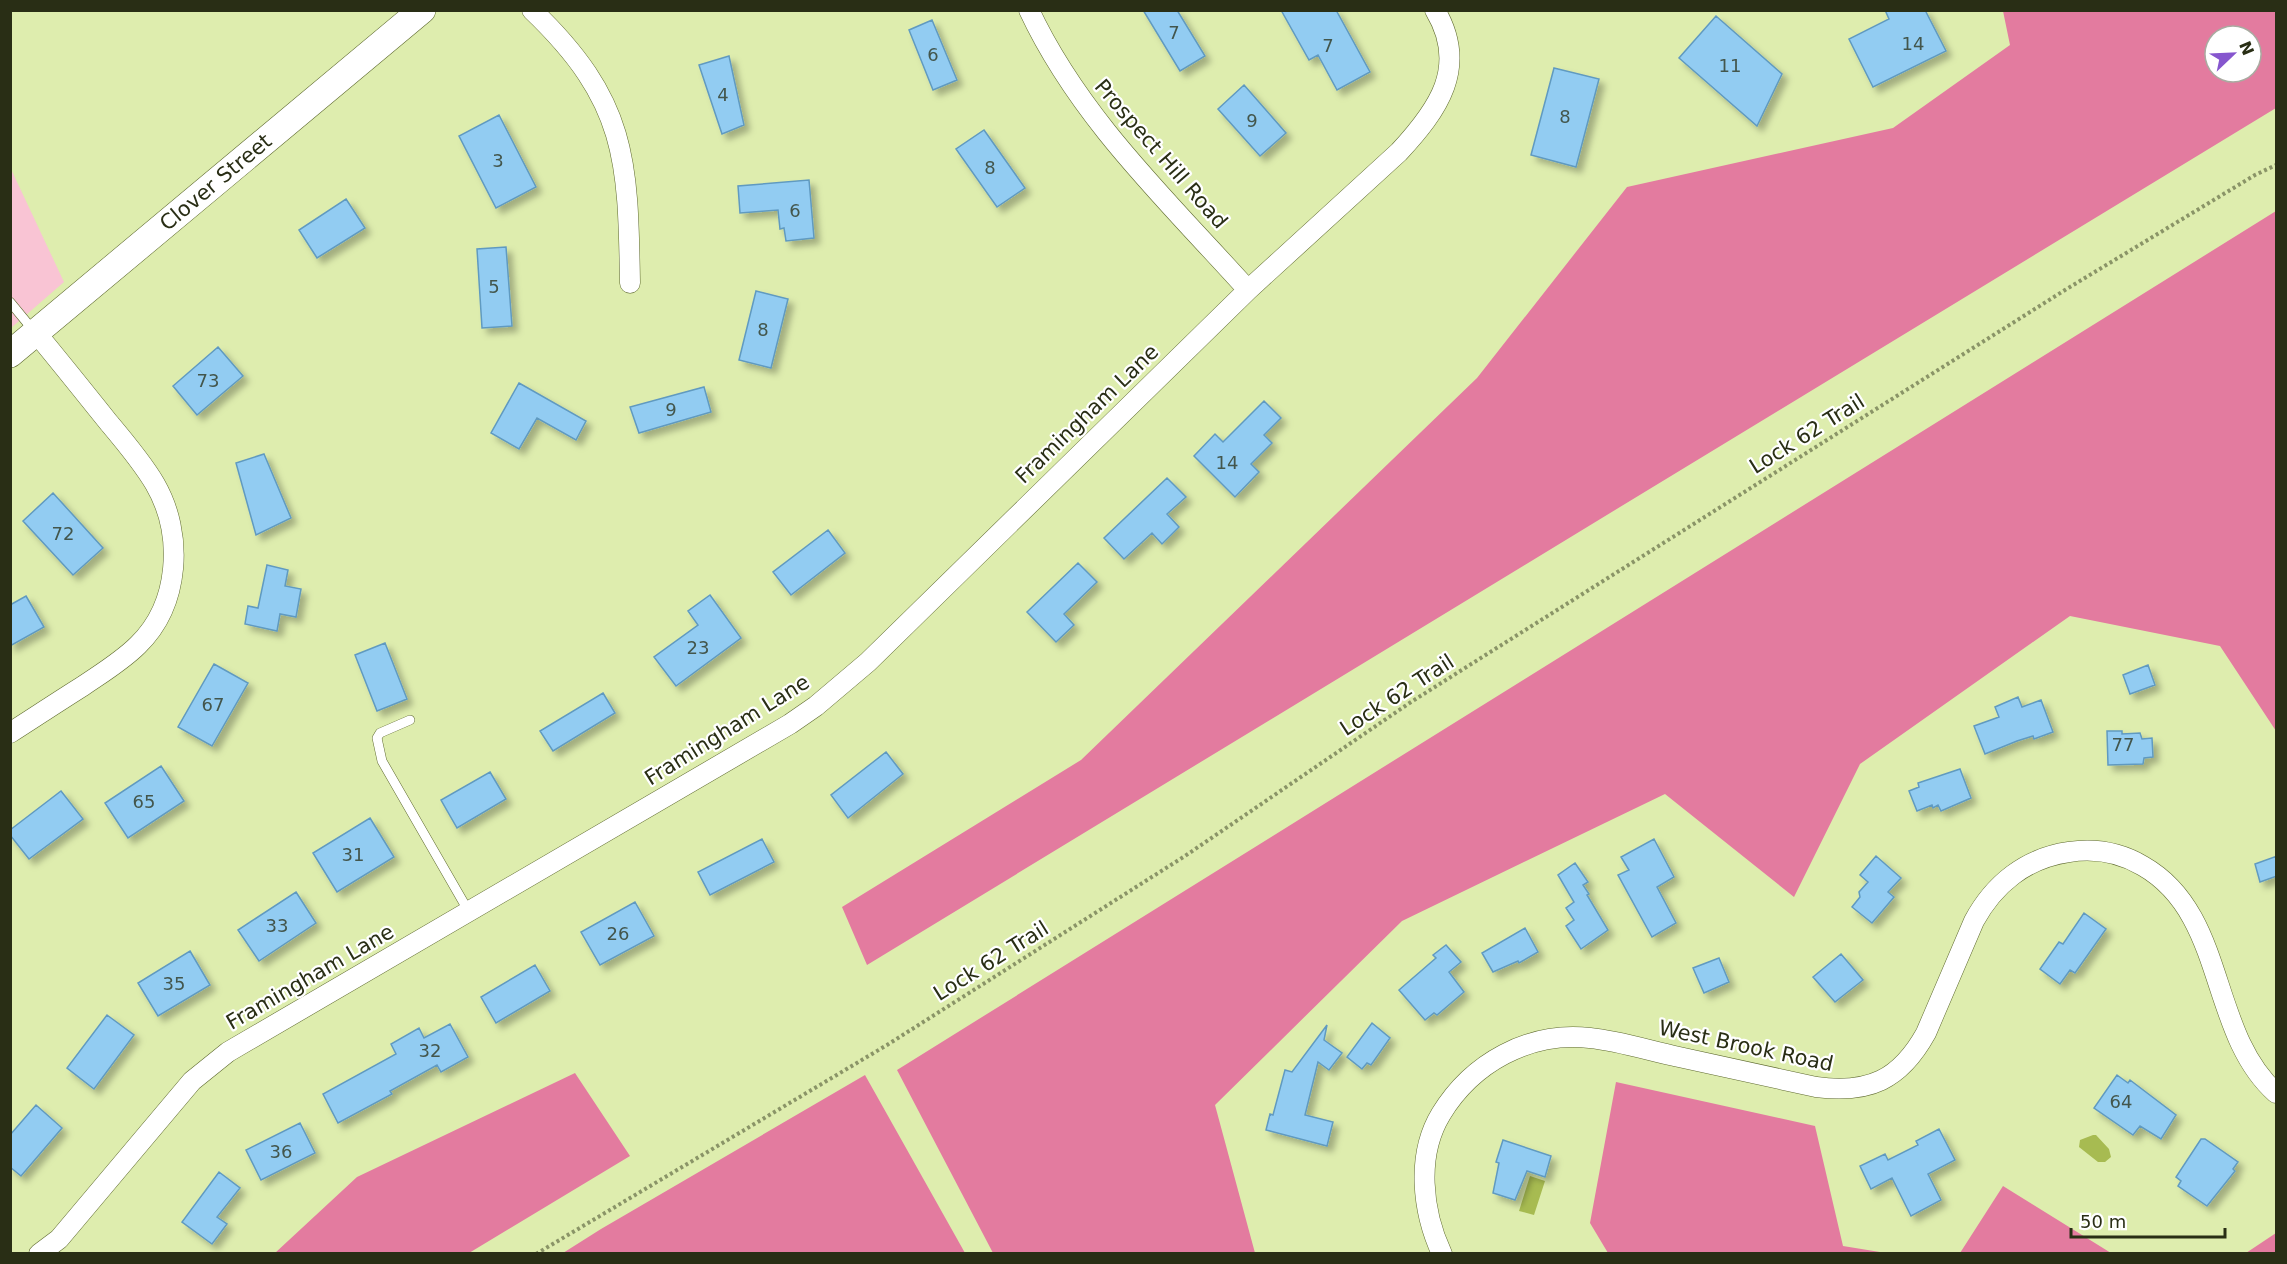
<svg xmlns="http://www.w3.org/2000/svg" width="2287" height="1264" font-family="'DejaVu Sans',sans-serif">
<style>
.green{fill:#f9c4d4}
.forest{fill:#e37b9f;fill-rule:evenodd}
.water{fill:#a7bb51}
.building{fill:#92ccf2;stroke:#609ac0;stroke-width:1.5;filter:url(#shadow)}
.lines{fill:none;stroke-linecap:round;stroke-linejoin:round}
.lane-casing{stroke:#5e692f;stroke-width:10}
.street-casing{stroke:#5e692f;stroke-width:21}
.secondary-casing{stroke:#5e692f;stroke-width:28}
.path{stroke:#8a9467;stroke-width:4;stroke-dasharray:3 3;stroke-linecap:butt}
.lane{stroke:#fff;stroke-width:9}
.street{stroke:#fff;stroke-width:20}
.secondary{stroke:#fff;stroke-width:27}
.labels{text-anchor:middle;stroke-width:4.5;stroke-linejoin:round;paint-order:stroke}
.number-label{font-size:18px;fill:#43564c}
.street-label{font-size:21px;fill:#292e15;stroke:#fff}
</style>
<defs>
<filter id="shadow"><feDropShadow dx="5.5" dy="5.5" stdDeviation="3" flood-color="#0004"/></filter>
</defs>
<rect width="100%" height="100%" fill="#deedae"/>
<path class="green" d="M10 167 64 282 11 328H10Z"/>
<path class="forest" d="M2003 11H2275L2276 15V108L867 965 842 907 1081 760 1477 378 1627 187 1893 128 2010 45ZM2215 36H2251V72H2215Z
M2276 211V731L2220 646 2070 616 1860 764 1794 897 1665 794 1402 921 1215 1105 1255 1253H993L897 1070Z
M575 1073 630 1156 469 1253H275L357 1177Z
M865 1075 965 1253H563L601 1229Z
M1616 1082 1815 1126 1843 1246 1886 1253H1608L1590 1223Z
M2003 1186 2111 1253H1960Z
M2276 1233V1253H2246Z"/>
<path class="water" d="M2093 1135H2096L2109 1149 2111 1157 2105 1162H2098L2079 1147 2080 1140Z
M1530 1176 1545 1181 1534 1215 1519 1211Z"/>
<path class="building" d="M1143 10H1177L1205 56 1180 71Z
M1281 10H1336L1370 72 1337 90 1318 55 1309 60Z
M1885 10H1925L1946 51 1873 87 1849 39 1889 19Z
M1716 16 1782 74 1757 126 1679 58Z
M932 20 957 80 933 90 909 30Z
M729 56 744 125 722 134 699 65Z
M1554 68 1599 79 1576 167 1531 155Z
M1244 85 1286 133 1260 156 1218 109Z
M499 115 536 187 496 208 459 136Z
M984 130 1025 188 997 207 956 149Z
M809 180 814 238 786 241 784 228 780 229 778 210 740 213 738 186Z
M346 199 365 228 317 258 299 230Z
M506 247 512 326 482 328 477 249Z
M756 291 788 299 771 368 739 360Z
M218 347 243 376 197 415 173 386Z
M519 383 586 421 576 440 537 418 519 449 491 433Z
M704 387 711 412 639 433 630 407Z
M1264 401 1281 418 1264 435 1272 443 1251 464 1259 472 1235 497 1194 456 1215 434 1223 442Z
M264 454 291 518 256 535 236 463Z
M1167 478 1186 497 1167 514 1179 527 1162 544 1152 533 1124 559 1104 538Z
M53 493 103 548 73 575 23 521Z
M828 530 845 553 791 595 773 572Z
M1078 563 1097 582 1064 614 1074 625 1056 642 1027 612Z
M267 565 288 570 285 586 301 589 296 617 280 614 277 631 245 624 248 606 258 608Z
M710 595 741 638 676 686 654 657 698 625 688 611Z
M26 596 44 627 10 646V605Z
M385 643 407 699 377 711 355 655Z
M214 664 248 683 212 746 178 727Z
M2148 665 2155 685 2130 694 2123 675Z
M603 693 615 713 553 751 540 731Z
M2018 697 2022 707 2041 700 2053 732 2034 739 2033 736 2017 741 1985 754 1974 726 1999 717 1995 707Z
M2107 731H2122V734L2140 733 2142 739 2152 738 2153 757 2144 758 2143 764 2108 765Z
M886 752 903 774 848 818 831 795Z
M161 766 184 801 128 838 105 803Z
M1960 769 1971 798 1941 811 1938 805 1933 808 1932 805 1917 811 1909 791 1919 787 1918 783Z
M490 772 506 799 457 828 441 800Z
M61 791 83 819 29 859 10 835V830Z
M370 818 394 857 337 892 313 853Z
M762 839 774 862 710 895 698 872Z
M1654 839 1674 877 1657 887 1676 923 1652 937 1618 875 1629 870 1621 857Z
M1876 856 1901 878 1888 892 1894 897 1872 923 1852 907 1860 897 1859 892 1868 882 1860 875Z
M2277 856V876L2260 882 2255 864Z
M1575 863 1588 882 1583 885 1589 894 1587 895 1608 930 1581 949 1566 926 1574 920 1566 908 1574 902 1558 875Z
M296 892 316 923 259 961 238 930Z
M635 902 654 936 600 965 581 932Z
M2084 913 2106 929 2075 973 2070 970 2060 984 2040 969 2059 942 2063 944Z
M1525 928 1538 952 1519 963 1518 961 1493 972 1482 953Z
M1446 945 1461 962 1449 972 1464 992 1437 1015 1434 1013 1425 1020 1399 990 1436 958 1433 955Z
M190 951 210 985 158 1016 138 983Z
M1841 954 1863 980 1835 1002 1813 977Z
M1719 958 1729 982 1704 993 1693 968Z
M535 965 550 991 496 1023 481 997Z
M107 1015 134 1035 94 1089 67 1068Z
M1372 1023 1390 1038 1371 1065 1367 1063 1362 1069 1347 1057Z
M450 1024 468 1057 441 1072 437 1065 390 1091 392 1094 338 1123 323 1094 396 1054 391 1044 419 1028 424 1038Z
M1327 1025 1324 1040 1342 1053 1329 1070 1318 1062 1305 1115 1333 1122 1327 1146 1266 1130 1270 1114 1273 1115 1285 1070 1292 1072Z
M2117 1075 2128 1083 2130 1080 2176 1115 2161 1139 2140 1126 2133 1135 2094 1108Z
M36 1105 62 1128 21 1176 10 1167V1135Z
M300 1123 315 1153 261 1180 246 1150Z
M1939 1129 1955 1160 1928 1174 1941 1200 1911 1216 1892 1178 1871 1189 1860 1166 1885 1154 1888 1160 1918 1145 1916 1141Z
M2201 1139H2205L2238 1162 2233 1169 2235 1171 2207 1206 2178 1186 2181 1181 2176 1177Z
M1503 1140 1551 1156 1545 1177 1527 1171 1515 1200 1493 1193 1499 1163 1496 1162Z
M219 1172 240 1188 217 1217 227 1224 212 1244 182 1222Z"/>
<g class="lines">
<defs>
<path id="lane" d="M10 302 33 330
M410 720 380 733 377 738 382 761 469 912"/>
<path id="street" d="M532 10C627 101 628 159 630 283
M1029 10C1080 119 1169 202 1248 290
M10 733C35 717 59 701 83 686 102 673 122 661 138 645 180 604 184 534 155 484 142 462 125 442 109 423 85 393 61 363 37 334
M39 1254 59 1239 192 1081 228 1052 790 724 816 706 868 662 1248 290 1399 152C1438 110 1469 67 1435 10
M1442 1254C1422 1211 1416 1155 1441 1114 1472 1063 1529 1031 1590 1038 1620 1041 1650 1051 1679 1057 1725 1067 1771 1077 1816 1087 1869 1094 1900 1080 1926 1033L1974 921C1994 884 2026 858 2069 852 2095 848 2121 853 2143 866 2227 914 2208 1032 2276 1093"/>
<g id="secondary">
<path id="s1" d="M10 354 422 10"/>
</g>
</defs>
<use href="#lane" class="lane-casing"/>
<use href="#street" class="street-casing"/>
<use href="#secondary" class="secondary-casing"/>
<path class="path" d="M536 1254 887 1045 1185 856 1411 702 2065 290 2255 175 2276 165"/>
<use href="#lane" class="lane"/>
<use href="#street" class="street"/>
<use href="#secondary" class="secondary"/>
</g>
<g class="labels">
<g class="number-label">
<text x="1174" y="39">7</text>
<text x="1913" y="50">14</text>
<text x="1328" y="52">7</text>
<text x="933" y="61">6</text>
<text x="1730" y="72">11</text>
<text x="723" y="101">4</text>
<text x="1565" y="123">8</text>
<text x="1252" y="127">9</text>
<text x="498" y="167">3</text>
<text x="990" y="174">8</text>
<text x="795" y="217">6</text>
<text x="494" y="293">5</text>
<text x="763" y="336">8</text>
<text x="208" y="387">73</text>
<text x="671" y="416">9</text>
<text x="1227" y="469">14</text>
<text x="63" y="540">72</text>
<text x="698" y="654">23</text>
<text x="213" y="711">67</text>
<text x="2123" y="751">77</text>
<text x="144" y="808">65</text>
<text x="353" y="861">31</text>
<text x="277" y="932">33</text>
<text x="618" y="940">26</text>
<text x="174" y="990">35</text>
<text x="430" y="1057">32</text>
<text x="2121" y="1108">64</text>
<text x="281" y="1158">36</text>
</g>
<g class="street-label">
<text transform="translate(1161 154) rotate(49)" y="7">Prospect Hill Road</text>
<text dy="7" stroke="none"><textPath href="#s1" startOffset="268">Clover Street</textPath></text>
<text transform="translate(1087 414) rotate(-44)" y="7">Framingham Lane</text>
<text transform="translate(1807 434) rotate(-32)" y="7">Lock 62 Trail</text>
<text transform="translate(1397 695) rotate(-33)" y="7">Lock 62 Trail</text>
<text transform="translate(727 730) rotate(-32)" y="7">Framingham Lane</text>
<text transform="translate(991 961) rotate(-32)" y="7">Lock 62 Trail</text>
<text transform="translate(310 977) rotate(-30)" y="7">Framingham Lane</text>
<text transform="translate(1746 1046) rotate(12)" y="7">West Brook Road</text>
</g>
</g>
<rect width="2287" height="1264" fill="none" stroke="#292e15" stroke-width="24"/>
<g transform="translate(2233 54) rotate(67)"><circle r="28" fill="#ffffff" stroke="#a9aba1" stroke-width="1.5"/>
<path d="M0-4.5L10 22L0 15L-10 22Z" fill="#8656ce"/>
<text y="-9" font-size="16" font-weight="bold" text-anchor="middle" fill="#292e15">N</text>
</g>
<path d="M2071 1228v9h154v-9" fill="none" stroke="#292e15" stroke-width="3"/>
<text x="2080" y="1228" font-size="18" fill="#292e15" stroke="#ffffff" stroke-width="4.5" paint-order="stroke">50 m</text>
</svg>
